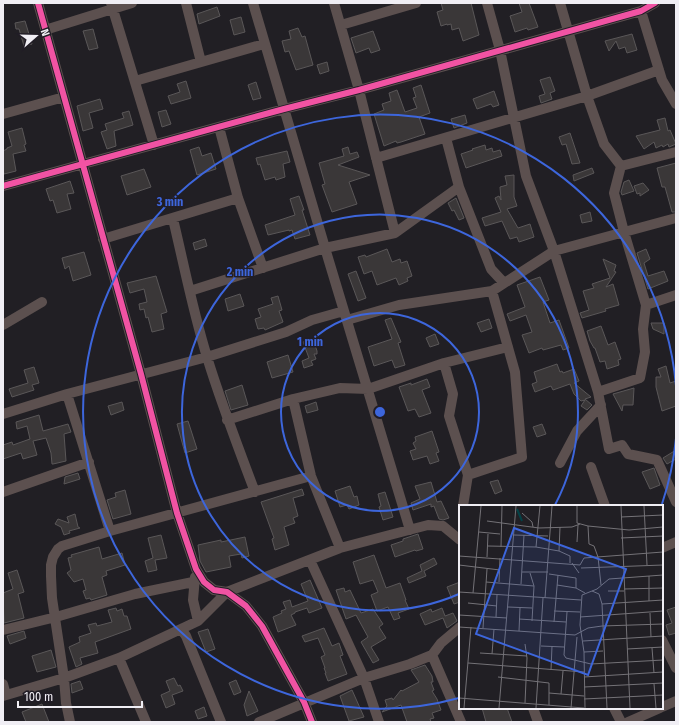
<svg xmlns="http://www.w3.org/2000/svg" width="679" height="725" font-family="'Fira Sans Condensed',sans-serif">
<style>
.building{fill:#3a3738;stroke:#5a5758}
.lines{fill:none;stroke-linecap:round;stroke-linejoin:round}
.minor{stroke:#5c504f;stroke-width:10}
.cycleway-casing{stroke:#211d26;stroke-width:8}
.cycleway{stroke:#f153a3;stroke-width:6}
.ring{fill:none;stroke:#3d66dc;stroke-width:2}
.inset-river{fill:none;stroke:#034247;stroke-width:2}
.inset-road{fill:none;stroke:#747277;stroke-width:1}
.view{fill:#3d66dc;fill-opacity:0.15;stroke:#3d66dc;stroke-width:2}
.inset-edge{fill:none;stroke:#f0eef4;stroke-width:2}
.centre{fill:#3d66dc;stroke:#211d26;stroke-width:2}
.ring-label{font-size:12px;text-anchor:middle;font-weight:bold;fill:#3d66dc;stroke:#211d26;stroke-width:3;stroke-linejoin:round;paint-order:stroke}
</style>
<rect width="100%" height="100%" fill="#211f24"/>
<path class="building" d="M441 3H471L479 35 463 41 459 28 452 30 451 24 447 25V24L441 26 437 12 443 10Z
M519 3H529L538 27 528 30 527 28 515 32 510 16 522 12Z
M217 7 220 16 199 24 197 14Z
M241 17 245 32 234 35 230 20Z
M25 21 32 44 24 46 19 29H16L15 23Z
M298 28 302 37 305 36 313 65 296 70 289 51 285 52 282 41 291 39 289 31Z
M93 29 98 48 89 50 83 31Z
M373 31 380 50 371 53 369 48 356 53 351 38Z
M632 34 637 50 627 53 625 47 619 49 616 41 609 51 605 41Z
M327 62 329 71 320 74 317 65Z
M550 77 555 91 550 93 552 99 541 103 539 96 545 94 540 80Z
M186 81 191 98 171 104 168 96 180 92 177 84Z
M256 82 261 98 253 100 248 85Z
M421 85 430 113 419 117 425 134 401 142 397 143 396 141 384 146 374 114 384 110 382 104 391 101 389 93 397 90 405 112 417 108 413 98 416 97 413 88Z
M494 91 499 105 493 107 491 104 477 109 473 99Z
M100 99 103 109 89 113 93 128 83 131 77 106Z
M166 110 171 124 162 127 158 112Z
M129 111 133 125 114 131 116 146 107 149 101 132 107 130 105 124 124 118 122 113Z
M465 115 467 123 454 128 451 119Z
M665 118 668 131 670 130 676 144 669 147 668 144 663 147 662 145 656 148 654 142 644 149 636 136 660 130 657 120Z
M22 128 26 144 24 145 26 151 13 154 16 171 4 174 3 170V151L7 149V148L12 146 8 132Z
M570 133 580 163 572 164 566 144 562 145 559 137Z
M485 145 486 150 492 148 493 152 500 150 502 156 466 168 461 154 473 150 472 149Z
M199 147 202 156 211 153 216 169 197 175 190 150Z
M348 147 350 154 357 152 359 157 338 165 370 175 349 182 357 204 332 212 322 185 325 184 319 163 344 156 342 149Z
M287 151 290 162 283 164 285 177 276 180 275 177 265 180 260 164 258 165 256 158Z
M676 163V212H672L665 187H662L657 168Z
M592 168 594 173 574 181 573 175Z
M144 169 151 187 127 195 121 176Z
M514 175V197L517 206 507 209 518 228 530 224 534 237 519 242 517 237 510 239 502 221 485 226 482 218 501 212 495 198 499 196 501 200 500 187 507 185 505 176Z
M629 180 634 191 622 195 621 192 624 182Z
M70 181 74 193 67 194 71 209 57 213 53 200 50 201 46 189Z
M643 183 649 190 640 196V193L637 194 634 186Z
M299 196 304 210H302L310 235 295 239 292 230 289 231V230L268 235 265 225 295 215 290 199Z
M456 198 464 218 459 220 454 210 452 211 448 203Z
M590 212 592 221 582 223 580 215Z
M205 239 207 246 195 250 193 243Z
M387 249 392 262 400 259 401 263 407 261 412 276 407 278 408 281 399 285 396 278 377 285 372 271 364 274 358 257 365 255 366 257Z
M646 249 650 259 644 263 648 276 664 271 668 281 648 289 637 253Z
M84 252 91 275 73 281 69 266 65 269 62 258Z
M603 259 616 265 614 271 616 272 606 287 613 284 619 305 605 309 606 311 582 318 580 313 589 310 583 291 594 288 592 284 610 278Z
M356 271 366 298 358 301 348 274Z
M156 276 167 312 161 314 164 329 152 332 148 317 146 318 144 309 140 310 139 304 147 302 144 289 130 293 127 283Z
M540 277 549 300 543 302 550 323 559 320 569 348 563 350 561 345 543 350 542 348 529 353 522 335 532 332 526 315 510 321 507 314 525 307 517 285Z
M240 294 244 306 228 311 225 299Z
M278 296 282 310 279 311 283 322 265 330 264 328 258 329 255 319 261 317 258 309 273 304 271 298Z
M391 318 401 342 398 343 405 365 395 368 392 360 374 366 368 347 392 339 385 320Z
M489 319 492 328 481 332 477 323Z
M651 323H664V334L653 329Z
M601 326 608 345 615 342 621 359 618 360 619 365 607 369 605 361 600 362 595 348H594L590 341 587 331Z
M435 334 439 344 430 347 426 338Z
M313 339 317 351V354H314L316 359 311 361 313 365 304 368 302 361 309 358 303 342Z
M288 355 293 372 272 378 267 362Z
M557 364 560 372 562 371 563 373 574 369 579 381 574 383 591 397 585 399 592 405 587 410 581 406 585 400 581 401 574 394 570 384 553 390 551 386 535 392 532 384 537 382 534 372Z
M666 366 670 383 676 381V406L662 411 656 387V377H661L658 369Z
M34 367 39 383 32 385 34 390 12 397 9 389 28 383 24 370Z
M427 379 430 387 422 390 431 413 419 417 415 409 408 411 399 387 411 383V385Z
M242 385 248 405 231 410 225 391Z
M634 388 633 405H623L622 411 613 394Z
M122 402 124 410 111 415 108 406Z
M316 402 318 410 307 413 305 406Z
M39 415 43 431 68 424 71 432 64 434 66 461 53 464H52L51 453 46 438 33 441 37 455 23 459 21 453 3 459V445L12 442 13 445 30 439 27 426 17 429 16 422Z
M188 421 197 449 185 453 177 424Z
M542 424 546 434 537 437 533 427Z
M432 431 439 452 436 453 439 461 430 464 427 456 413 460 410 451 416 449 413 443 416 441 415 437Z
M676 450V459L667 464 663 458Z
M654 468 660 485 650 489 642 472Z
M78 473 80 479 64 484 65 477Z
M498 480 502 491 495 494 490 482Z
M431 482 437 502 441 501 449 518 443 520 439 519 434 506 431 507V504L413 510 411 503 420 499 415 486Z
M350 486 354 497 357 496 359 505 349 509 347 505 340 507 335 491Z
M302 489 304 495 293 498 298 516 293 518 295 523 284 527 289 545 275 550 272 539 274 538 261 502Z
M125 490 131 514 113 519 107 500 116 497 115 493Z
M385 492 393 517 383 520 379 507 381 506 378 494Z
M75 514 78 527 80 528 69 531 70 533 64 535 61 527 55 524 58 519 69 523 67 517Z
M418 534 423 549 416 551 415 550 395 557 391 545 403 541V539Z
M161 535 167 558 155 560 157 570 148 572 145 561 153 558 148 538Z
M245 537 249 556 242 558 241 554 229 556 231 567 206 572 200 561 198 545 221 540V542Z
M99 547 102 559 122 553 125 565 106 571 107 575 102 577 107 595 91 600 90 598 86 599 83 591 86 590 83 579 74 582 67 573 71 570 68 558 72 557 71 555Z
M374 555 386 588 400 583 406 600H405L409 609 398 613 400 618 394 620 388 607 377 611 371 595 378 592 373 580 360 584 353 562Z
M434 558 437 564 424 571 426 576 409 583 407 578 422 571 420 565Z
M17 570 24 592 18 594 24 618 4 623 3 593 13 589 8 573Z
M310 580 322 608 309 613 307 608 295 612V613L291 615 296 625 278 632 273 617 282 613 281 611 286 609 283 602 290 600 292 607 308 601 301 584Z
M460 582V602L454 604 447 587Z
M344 588 345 592 350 590 361 613 373 609 383 624 379 627 386 638 371 647 379 660 373 663 361 642 368 637 356 615 346 619 336 590Z
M676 607V633L669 635 666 625 672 623 667 610Z
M116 608 117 611 122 609 124 616H127L131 629 95 642 98 653 80 658 82 664 76 667 69 647 80 642 79 637 91 633 88 625 96 623 97 626 112 622 108 610Z
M442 608 445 616 453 613 457 621 447 628 443 618 425 625 420 614 431 609 432 612Z
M324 628 332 646 339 643 343 655 340 656 347 674 328 681 325 673H326L324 668H325L321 657 325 655 318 638 305 642 302 636Z
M208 629 215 649 206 652 198 632Z
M24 631 26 638 10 644 7 636Z
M51 650 56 667 37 672 32 656Z
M425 665 432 676 433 682H431L434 690 432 691 437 699 441 710 432 713 434 718 430 719 431 722H407L401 705 382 712 387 706 385 700 392 698 393 700 401 690 402 691 419 682 411 670Z
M174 678 178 686 180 685 183 691 172 695 175 704 166 708 161 695 170 691 166 681Z
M236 680 241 692 234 695 229 683Z
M80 681 83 689 72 693 71 684Z
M352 690 364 717 349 721 340 696Z
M249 691 258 711 247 716 244 705Z
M42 704 49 722H26L22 712Z
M204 707 207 716 198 719 195 711Z
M482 708H507L512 722H486Z"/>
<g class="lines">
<path class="minor" d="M38 3 141 374 177 513 196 569 204 582 214 590 227 592 246 606 262 626 304 702 312 722
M111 3 154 145
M186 3 201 62
M253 3 328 258 410 530
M334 3 359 90 395 233
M487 3 500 50 526 176 554 251 598 392 609 449 622 445 628 454 657 460 676 502
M560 3 587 96 604 144 621 166 614 193 624 232 646 305 643 329 645 352 640 378 598 392
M641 11 662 80 676 104
M341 25 416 3
M45 30 132 3
M135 81 264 44
M3 114 64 97
M219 127 238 198 263 268
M446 138 459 187 491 269 504 283
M376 158 587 96 659 70
M621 166 676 152
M3 186 284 109 359 90 641 11 655 3
M173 219C184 265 193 312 207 357 221 403 238 447 255 492
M103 239 238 198
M190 291 325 248 395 233 459 187
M646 305 676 295
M347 320 399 305 492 291 554 251 676 218
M3 325 42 302
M444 363 453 394 449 416 468 475
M67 394 110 531
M293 399 311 476 340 548
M3 414 67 394 207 357 286 332 312 320 344 311
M227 420 293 399 340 388 368 389 444 363 508 347
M560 463 577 431 601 405
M591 467 605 506
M3 492 89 462
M463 506 468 475 522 457 515 372 492 291
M662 548 676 542
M310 560 364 678 379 722
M195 577 193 600 198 621
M181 629 186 636 221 722
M3 630 56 617 135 594 193 582
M662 640 676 668
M432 655 461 722
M119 658 146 722
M3 684 6 695
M3 696 64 678 119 658 198 621 227 592 340 548 428 525 443 526 460 540
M662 707 676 701
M533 708 538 722
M614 708 621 722
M70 722 66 703 64 678 52 598 51 576V565L53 557 58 549 62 546 110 531 311 476
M259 722 364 678 410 664 432 655 441 643 460 627
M628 722 660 708"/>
<defs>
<path id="cycleway" d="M38 3 141 374 177 513 196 569 204 582 214 590 227 592 246 606 262 626 304 702 312 722
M3 186 284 109 359 90 641 11 655 3"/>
</defs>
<use href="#cycleway" class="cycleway-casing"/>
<use href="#cycleway" class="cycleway"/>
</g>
<g class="ring">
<circle cx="380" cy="412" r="99"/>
<path d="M459 594A198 198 0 1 1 555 505"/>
<path d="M676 438A297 297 0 0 1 662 504M459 698A297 297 0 1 1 676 386"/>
</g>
<g transform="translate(459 505)">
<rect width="204" height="204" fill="#211f24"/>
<path class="inset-river" d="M58 4 63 16"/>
<path class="inset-road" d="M118 1V18L129 21 170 25 204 22M162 1 171 203M185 1 188 60M63 8 73 17 74 22M162 12 204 10M28 16 80 23 113 22 121 19M129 21 130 39 135 41 139 52 142 80M20 27 41 29M55 30 89 31M162 33 204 31M118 37 119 20M29 41 77 42 100 46 111 51V58M42 42 43 1M77 42 81 1M100 46 101 22M0 51 121 60 125 53 204 47M28 52 29 29M113 58 120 68M0 60 41 65M122 63 204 60M63 67H89M71 68 75 81 73 116M90 69 117 73V83L126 88M190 71V96M27 77 75 81M40 77 41 53M62 79 65 30M98 80 117 83M165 84 204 83M133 86 140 89 143 99 148 203M149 86H165M0 87 122 95M14 88 22 1M86 93 93 1M9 98 38 101M143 99 204 95M49 102 73 103M95 106 121 107M108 107 105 150 107 153 132 159 204 155M191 108 192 132M0 110 48 113M37 112 38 90M121 112 204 106M60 114 107 117M95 117 99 70M0 122 116 130 129 123 143 121 204 119M24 123 28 64M60 126 61 103M124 136 204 131M66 139 68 153 66 198M82 141 105 142M193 143 195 168M168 144 204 142M125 147 144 146M21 148 68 151M33 149 35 124M9 158 125 167M92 165 93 141M39 172 90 178V200M125 172 204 167M195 179 197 203M125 182 204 178M90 188 125 191M102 189 104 166M0 193 125 203M125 194 204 190M5 203 12 122M40 203 57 1M77 203 84 93M112 203 118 132M126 203 125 147 121 120 123 90 138 84 150 74 204 70"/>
<path class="view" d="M55 23 167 64 129 170 17 129Z"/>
<rect width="204" height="204" class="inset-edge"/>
</g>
<circle cx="380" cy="412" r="6" class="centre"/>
<g class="ring-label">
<text x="170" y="206">3 min</text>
<text x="240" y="276">2 min</text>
<text x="310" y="346">1 min</text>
</g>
<rect width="679" height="725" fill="none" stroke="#f0eef4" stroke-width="8"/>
<g transform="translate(36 36) rotate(70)" stroke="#211d26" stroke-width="3" paint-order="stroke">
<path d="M0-3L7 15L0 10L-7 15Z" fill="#f0eef4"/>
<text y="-6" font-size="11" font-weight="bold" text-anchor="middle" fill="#f0eef4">N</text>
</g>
<path d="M18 701v6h124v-6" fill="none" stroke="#f0eef4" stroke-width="2"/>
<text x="24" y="701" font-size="12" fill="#f0eef4" stroke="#211d26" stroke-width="3" paint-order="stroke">100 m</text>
</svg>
